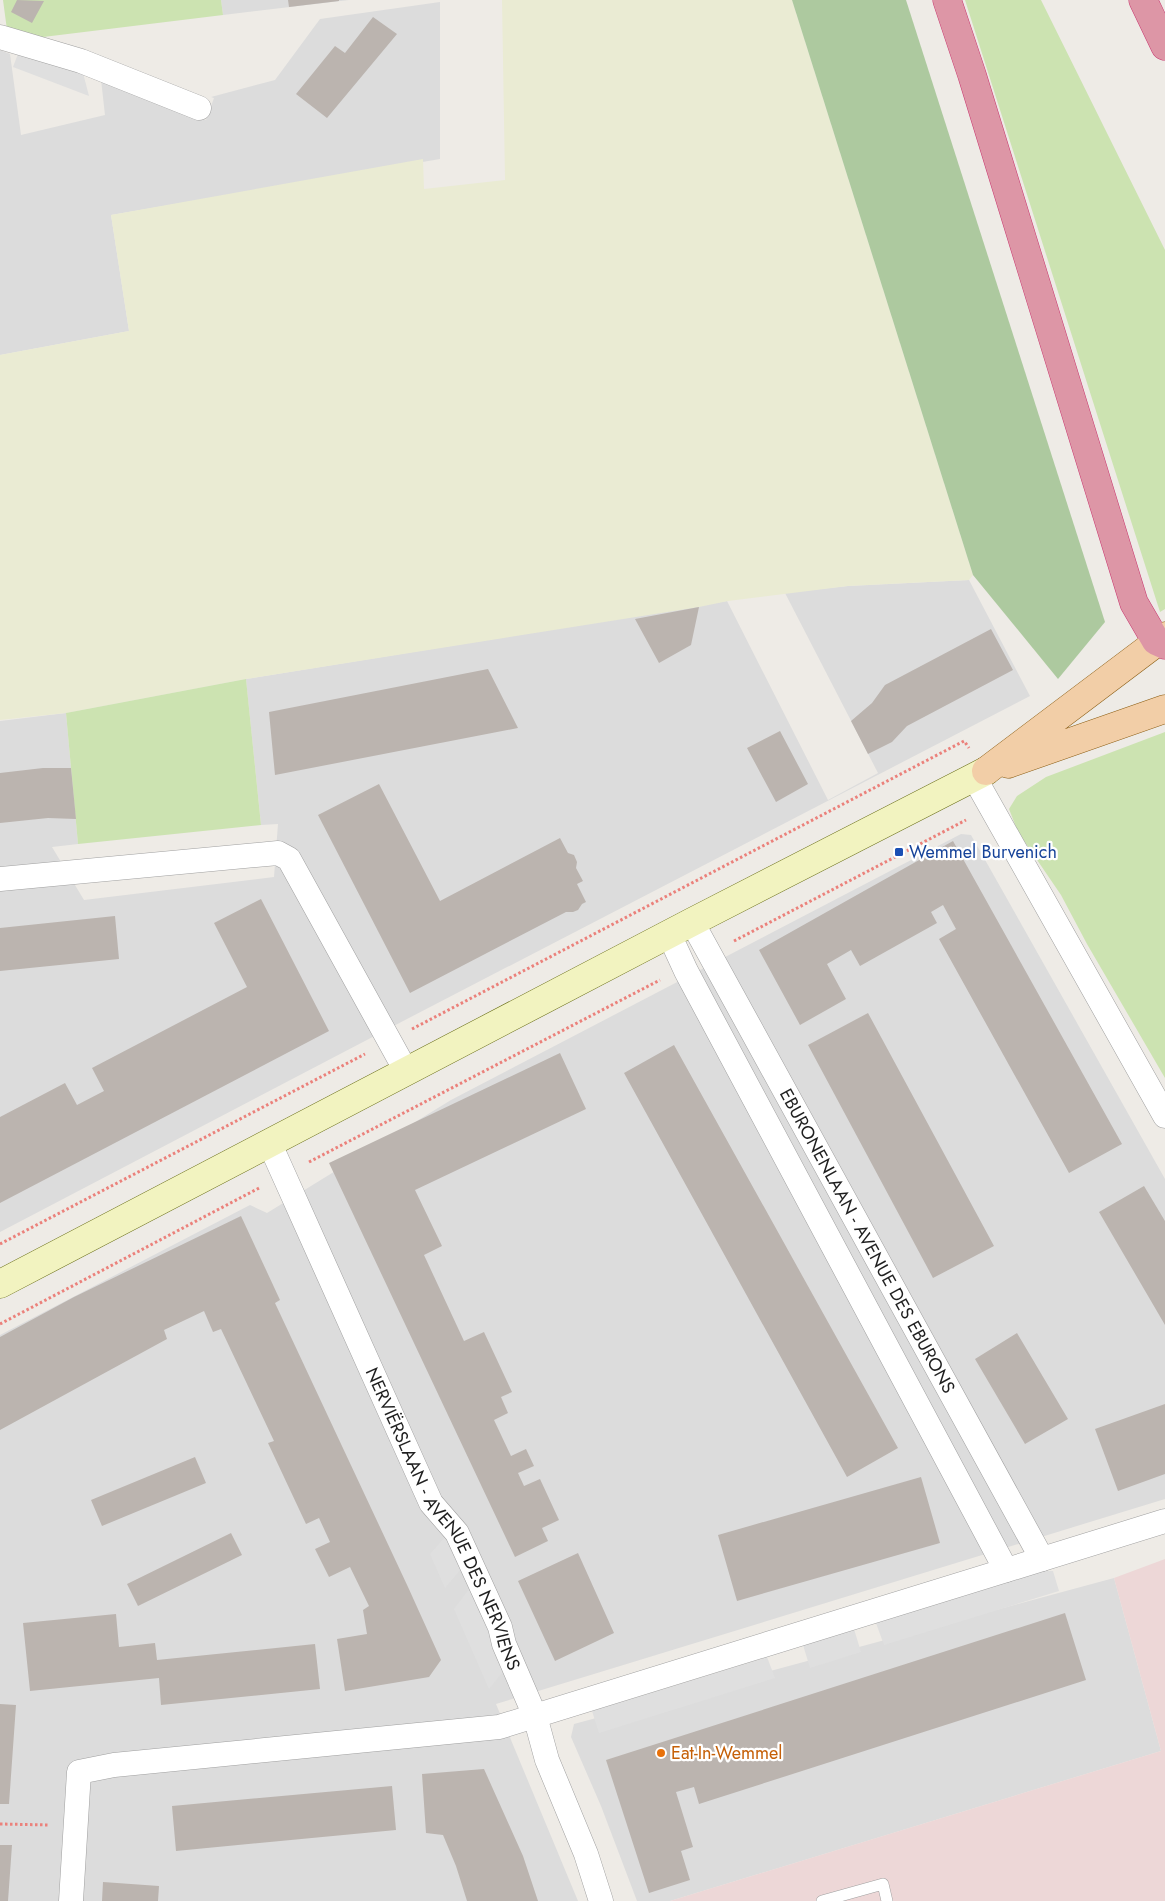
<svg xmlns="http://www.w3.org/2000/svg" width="1165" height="1901" font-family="Jost,sans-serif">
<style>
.residential{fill:#dcdcdc}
.commercial{fill:#edd7d7}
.farmland{fill:#eaebd3}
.grass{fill:#cce3b1}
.forest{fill:#adc99f}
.parking{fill:#dfdfdf}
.building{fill:#bbb4af}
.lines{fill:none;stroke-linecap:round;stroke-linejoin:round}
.lane-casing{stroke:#a0a0a0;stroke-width:12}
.street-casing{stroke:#a0a0a0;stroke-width:25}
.secondary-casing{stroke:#656a11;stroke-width:29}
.primary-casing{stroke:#895b10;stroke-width:29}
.highway-casing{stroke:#c83870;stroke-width:29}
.path{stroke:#eb817b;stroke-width:3;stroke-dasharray:2.5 2.5;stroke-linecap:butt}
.lane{stroke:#fff;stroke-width:11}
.street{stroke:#fff;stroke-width:24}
.secondary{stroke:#f2f3c0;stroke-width:28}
.primary{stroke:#f2cea7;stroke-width:28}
.highway{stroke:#dd96a6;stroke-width:28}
.transit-dot{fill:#1a4fb4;stroke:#fff;stroke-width:2}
.food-dot{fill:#e8710a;stroke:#fff;stroke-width:2}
.labels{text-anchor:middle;stroke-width:4.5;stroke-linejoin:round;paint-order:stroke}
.transit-label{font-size:18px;fill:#164399;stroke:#fff;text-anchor:start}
.street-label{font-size:18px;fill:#1f1f1f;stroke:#fff}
.food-label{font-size:18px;fill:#c56008;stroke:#fff;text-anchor:start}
</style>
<rect width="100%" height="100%" fill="#eeebe6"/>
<path class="residential" d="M221 0H349L223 15Z
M440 2V159L111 215 129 331 0 355V50L10 54 21 135 105 115 101 79 206 120 214 98 211 97 275 80 320 19Z
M969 580 1030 696 407 1019 0 1232V721L66 713 78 844 52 847 84 900 274 877 278 824 261 825 246 679 727 601 828 800 878 773 785 593 848 586Z
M961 834 971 835 1165 1179V1499L496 1704 578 1901H0V1335L250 1205 267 1213 451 1100Z
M1114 1578 1161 1751 670 1901H637L601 1806 571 1737 574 1724Z"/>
<path class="commercial" d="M1165 1559V1901H670L1161 1751 1114 1578Z"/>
<path class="farmland" d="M502 0H792L973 575 969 580 848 586 728 601 699 607 246 679 66 713 0 720V355L129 331 111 215 423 159 424 189 505 180Z"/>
<path class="grass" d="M3 0H221L223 15 35 38 7 30Z
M965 0H1041L1165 250V609L1160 612Z
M246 679 261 825 78 844 66 713Z
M1165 732V1078L1087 944 1061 895 1018 832 1009 809 1017 796 1046 777Z"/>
<path class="forest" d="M792 0H906L1105 622 1058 679 973 575Z"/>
<path class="parking" d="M21 46 82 69 89 96 13 67Z
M446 1536 461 1569 445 1588 430 1554Z
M1042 1571H1053L1059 1591 884 1645 876 1623Z
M470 1588 505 1669 489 1689 454 1609Z
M854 1629 861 1652 810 1668 803 1645Z
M767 1657 775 1678 599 1733 592 1711Z"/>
<path class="building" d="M17 0 44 1 32 23 11 12Z
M288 0H339V1L289 7Z
M373 17 397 34 327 118 296 94 335 46 345 53Z
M699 607 691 645 659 663 635 619Z
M991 629 1013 670 907 726 892 742 868 754 851 721 872 703 885 685Z
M488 669 518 728 275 775 269 712Z
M780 731 808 784 776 802 747 748Z
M43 768H71L76 819 48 818 0 823V773Z
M379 784 440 901 560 838 568 853 574 855 577 862 576 868 583 881 577 884 586 902 582 904 578 910 573 912H566L410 993 318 815Z
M953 841 1122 1144 1069 1173 939 939 956 929 943 905 931 912 937 923 860 966 851 950 827 964 846 999 800 1025 759 950Z
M261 899 329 1031 0 1203V1117L65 1083 77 1105 104 1091 92 1068 247 987 214 923Z
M115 916 119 959 0 971V928Z
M868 1013 994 1246 933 1278 808 1045Z
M674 1045 898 1448 847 1477 624 1073Z
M560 1053 586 1109 415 1190 442 1246 424 1255 464 1341 484 1332 512 1392 501 1397 508 1413 494 1420 511 1456 526 1449 534 1466 518 1473 524 1486 540 1479 559 1520 542 1528 548 1541 515 1557 329 1163Z
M1144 1186 1165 1221V1325L1099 1212Z
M241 1216 280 1300 275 1303 408 1587 441 1660 429 1677 345 1691 337 1639 367 1634 363 1610 369 1606 350 1567 329 1577 315 1549 330 1542 319 1518 306 1524 268 1443 274 1441 221 1329 213 1332 204 1311 164 1330 167 1339 0 1430V1337L74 1297Z
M1017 1333 1068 1419 1025 1444 975 1359Z
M1165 1404V1474L1118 1491 1095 1429Z
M195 1457 206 1483 102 1526 91 1500Z
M921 1477 940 1543 737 1601 718 1535Z
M231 1533 242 1555 138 1606 127 1584Z
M578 1553 614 1633 555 1661 518 1581Z
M1065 1613 1086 1680 699 1804 694 1787 676 1792 693 1847 681 1851 690 1880 649 1893 606 1760Z
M116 1614 119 1647 155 1643 157 1660 315 1644 320 1689 161 1705 159 1678 30 1691 23 1623Z
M0 1704 16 1705 9 1804H0Z
M484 1769 523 1856 538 1901H467L456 1866 443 1835 426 1833 422 1774Z
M392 1786 396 1830 176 1851 172 1806Z
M0 1845H12L8 1901H0Z
M103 1882 159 1886 158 1901H102Z"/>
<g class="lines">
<defs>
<path id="lane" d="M822 1901 883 1884 887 1901"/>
<g id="street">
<path d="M0 37 81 61 199 108"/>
<path d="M974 777 1165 1116"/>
<path d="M0 879 278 853 289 859 406 1071"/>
<path id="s1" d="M692 922 1042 1559"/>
<path d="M669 934 686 971 1006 1570"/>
<path id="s2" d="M269 1142 431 1503 457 1533 500 1627 504 1644 535 1716 547 1760 586 1854 601 1901"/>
<path d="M71 1901 79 1772 114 1765 499 1727 1165 1521"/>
</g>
<path id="secondary" d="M0 1284 692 922 986 771"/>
<path id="primary" d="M1008 764 1165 709
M986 771 1165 636"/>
<path id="highway" d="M947 0 972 75 1134 603 1156 641 1165 645
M1143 0 1165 46"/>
</defs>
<use href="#lane" class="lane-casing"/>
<use href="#street" class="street-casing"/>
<use href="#secondary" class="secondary-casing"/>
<use href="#primary" class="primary-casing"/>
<use href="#highway" class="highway-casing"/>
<path class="path" d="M734 941 966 820
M412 1029 964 741 969 748
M309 1162 660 980
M0 1244 365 1054
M0 1324 261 1187
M0 1824 49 1825"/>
<use href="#lane" class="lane"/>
<use href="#street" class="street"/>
<use href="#secondary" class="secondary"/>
<use href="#primary" class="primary"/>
<use href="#highway" class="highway"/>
</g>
<rect class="transit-dot" x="894" y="847" width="10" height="10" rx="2.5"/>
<circle class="food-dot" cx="661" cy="1753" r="5"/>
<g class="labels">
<g class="transit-label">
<text x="909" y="858">Wemmel Burvenich</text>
</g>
<g class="street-label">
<text dy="6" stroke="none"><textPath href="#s1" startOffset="364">EBURONENLAAN - AVENUE DES EBURONS</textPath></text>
<text dy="6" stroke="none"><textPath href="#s2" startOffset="416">NERVIËRSLAAN - AVENUE DES NERVIENS</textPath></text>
</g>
<g class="food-label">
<text x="671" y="1759">Eat-In-Wemmel</text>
</g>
</g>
</svg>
